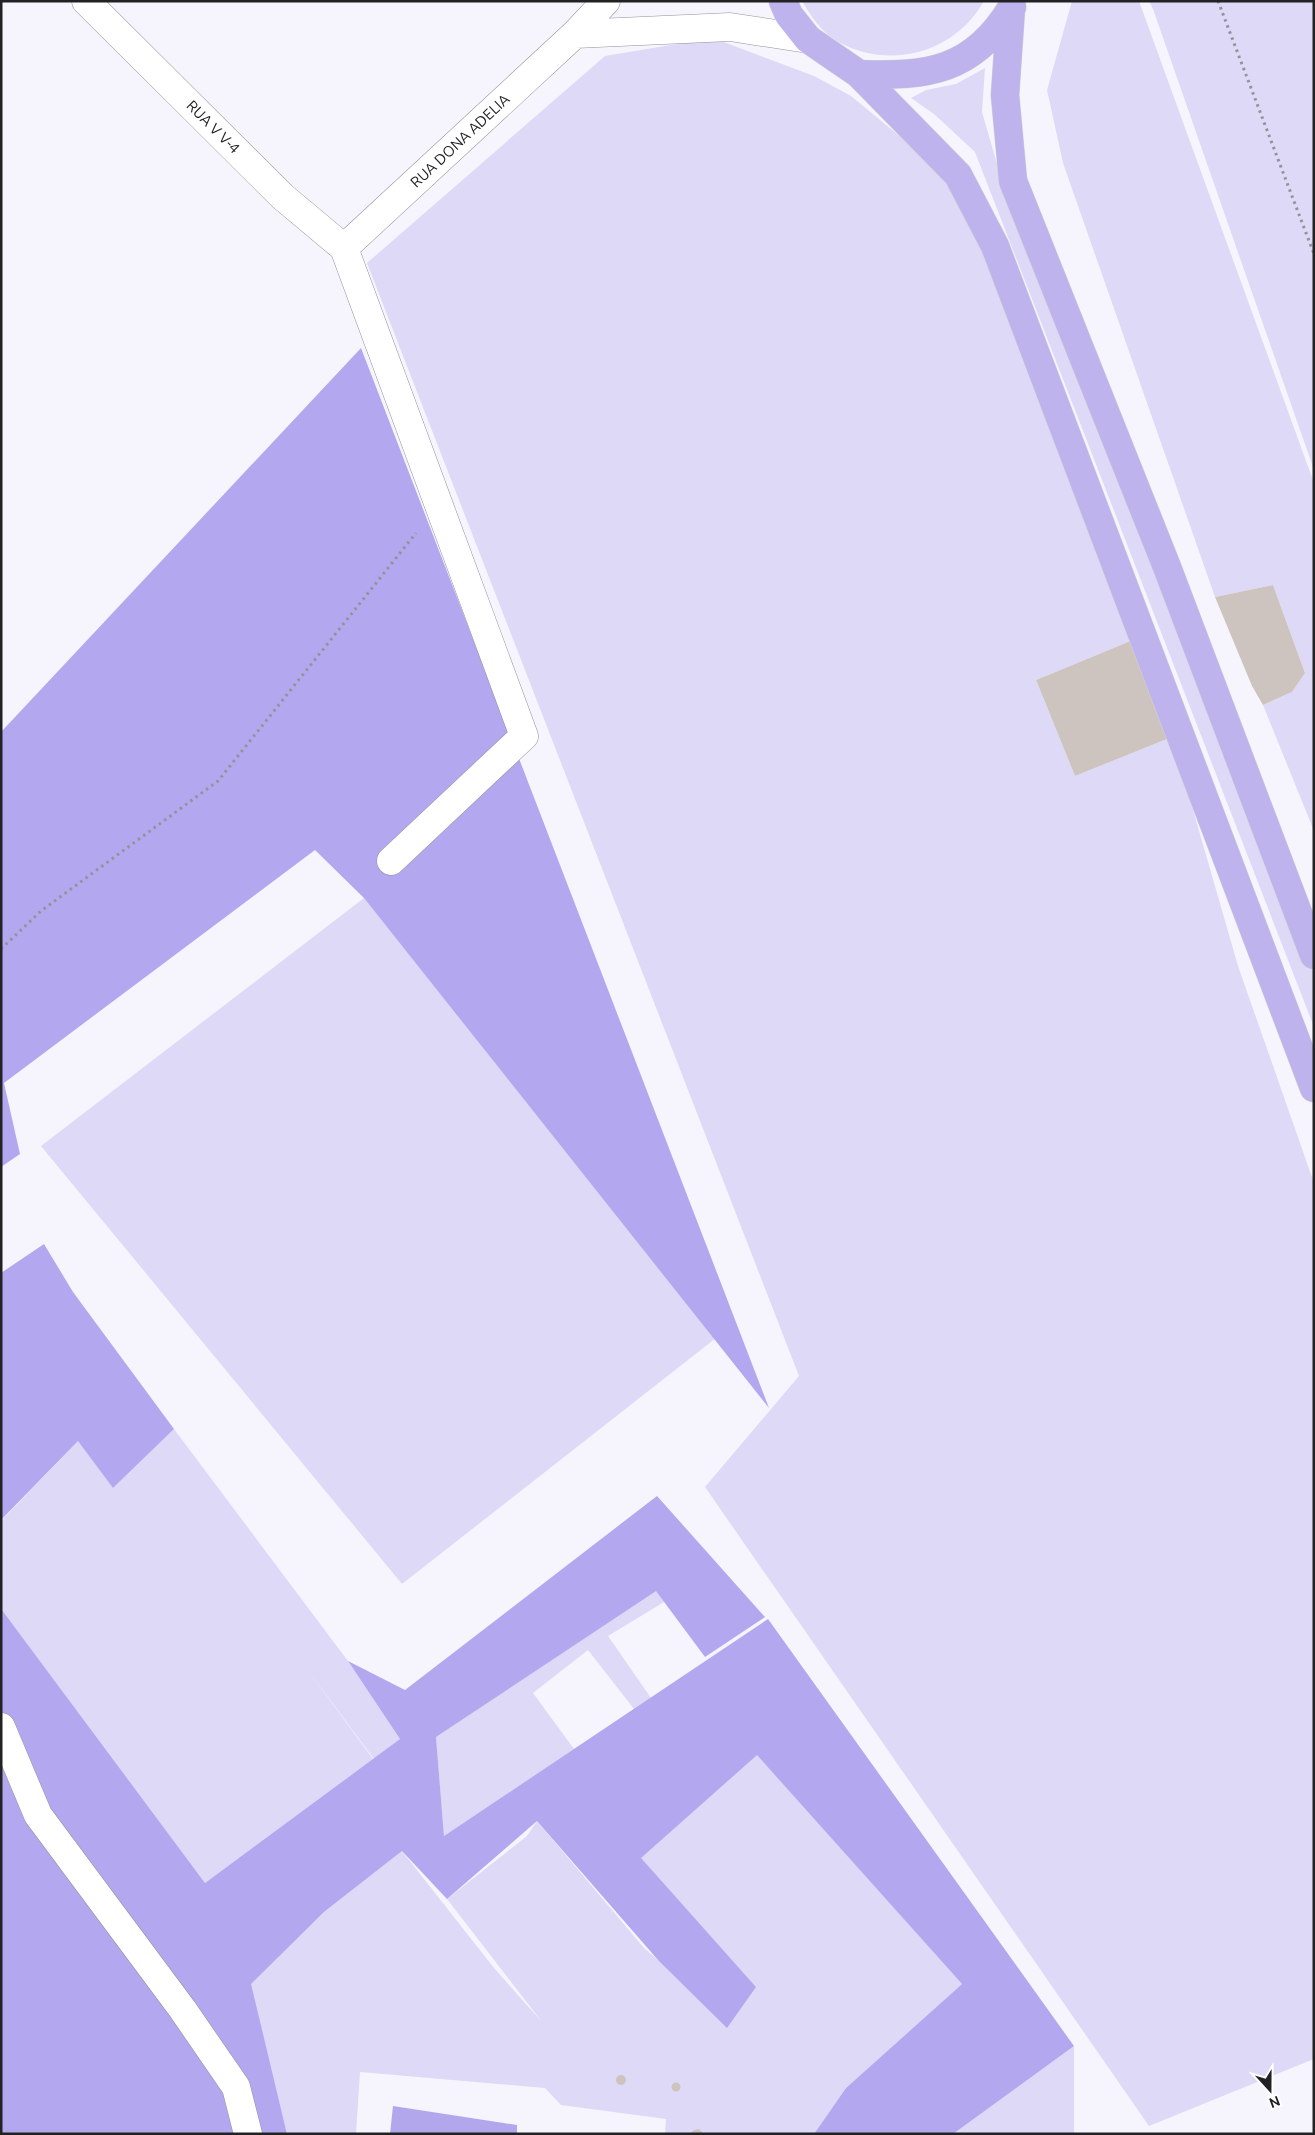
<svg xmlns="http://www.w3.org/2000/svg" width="1315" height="2135" font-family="Ubuntu,sans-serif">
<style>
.green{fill:#ddd9f7}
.forest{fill:#b3a8ef}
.water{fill:#b2a7ed}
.building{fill:#cec4bf}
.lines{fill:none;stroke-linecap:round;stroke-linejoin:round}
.minor-casing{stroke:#93929b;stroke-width:29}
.major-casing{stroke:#d3d3d3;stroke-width:29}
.path{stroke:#949399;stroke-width:3;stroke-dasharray:2.5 4;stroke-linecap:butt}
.minor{stroke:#fff;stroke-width:28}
.major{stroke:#beb3ec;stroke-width:28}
.labels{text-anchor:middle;stroke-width:5;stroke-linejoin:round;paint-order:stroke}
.street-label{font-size:15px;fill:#222225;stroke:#fff}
</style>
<rect width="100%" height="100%" fill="#f6f5fe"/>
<path class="green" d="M802 1H984C955 53 889 71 837 41 821 32 811 16 802 1Z
M1072 1H1139L1314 483V831L1263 705 1292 692 1305 673 1273 585 1215 597 1063 163 1047 90Z
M1149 1H1314V470L1153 9Z
M713 38 814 76 851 96 954 181 986 249 1133 640 1036 680 1075 776 1172 737 1238 966 1314 1183V2059L1149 2126 705 1487 799 1376 367 263 605 56Z
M985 68 982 112 1002 181 1160 570 1314 974V1027L975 152 934 114 911 98 926 90 956 84Z
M364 898 716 1338 402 1584 41 1146Z
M174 1429 348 1661 400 1739 374 1759 301 1661 373 1759 205 1883 2 1610 1 1606V1521L79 1440 113 1488Z
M656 1590 664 1602 608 1636 651 1698 634 1709 588 1650 533 1693 574 1749 444 1836 436 1737Z
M757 1754 962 1984 846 2088 814 2134H665L666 2119 561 2105 545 2088 360 2072 356 2134H287L250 1984 324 1912 402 1851 494 1968 542 2022 447 1899 527 1836 537 1821 644 1948 658 1960 756 1987 640 1858Z
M1074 2046V2134H953Z"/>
<path class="forest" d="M361 348 769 1408 364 898 315 850 4 1083 20 1154 1 1167V732Z
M44 1244 73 1292 174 1429 113 1488 78 1441 1 1520V1273Z
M657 1496 765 1617 705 1657 656 1591 436 1737 444 1836 768 1619 1074 2046 953 2134H814L846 2088 962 1984 757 1755 641 1858 756 1987 727 2028 658 1960 537 1821 447 1899 402 1851 324 1912 251 1984 287 2134H1V1606L2 1610 205 1883 400 1739 348 1661 405 1690Z"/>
<path class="water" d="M393 2106 517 2125V2134H390Z"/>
<path class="building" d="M1273 585 1305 673 1292 692 1263 705 1252 686 1215 597Z
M1133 640 1172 737 1075 776 1036 680Z
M616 2080a5 5 0 1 1 10 0a5 5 0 1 1-10 0Z
M671.5 2087a4.5 4.5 0 1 1 9 0a4.5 4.5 0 1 1-9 0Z
M699 2129 704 2134H690L694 2130Z"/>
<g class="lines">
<defs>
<path id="minor" d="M86 1 283 197 344 248 524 736 391 861
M575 34 730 27 808 39
M344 248 575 34 606 1
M1 1727 38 1815 183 2010 236 2087 248 2134"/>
<path id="major" d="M783 1 789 15 808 39 859 74 958 175 995 246 1314 1088
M1011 8 1005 95 1013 181 1167 567 1314 955
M859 74C927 77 974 71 1012 7"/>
</defs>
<use href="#minor" class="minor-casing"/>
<use href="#major" class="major-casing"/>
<path class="path" d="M1218 1 1314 254
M1 949 41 911 218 781 416 533"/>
<use href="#minor" class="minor"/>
<use href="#major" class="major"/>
</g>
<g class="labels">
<g class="street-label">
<text transform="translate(213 127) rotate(45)" y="5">RUA V V-4</text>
<text transform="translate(460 141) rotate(-43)" y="5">RUA DONA ADELIA</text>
</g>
</g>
<rect width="1315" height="2135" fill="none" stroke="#222225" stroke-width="5"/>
<g transform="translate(1270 2090) rotate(159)" stroke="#ffffff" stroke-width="4" paint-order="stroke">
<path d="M0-4L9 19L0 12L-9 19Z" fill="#222225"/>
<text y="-8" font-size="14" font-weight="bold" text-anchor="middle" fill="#222225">N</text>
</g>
</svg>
